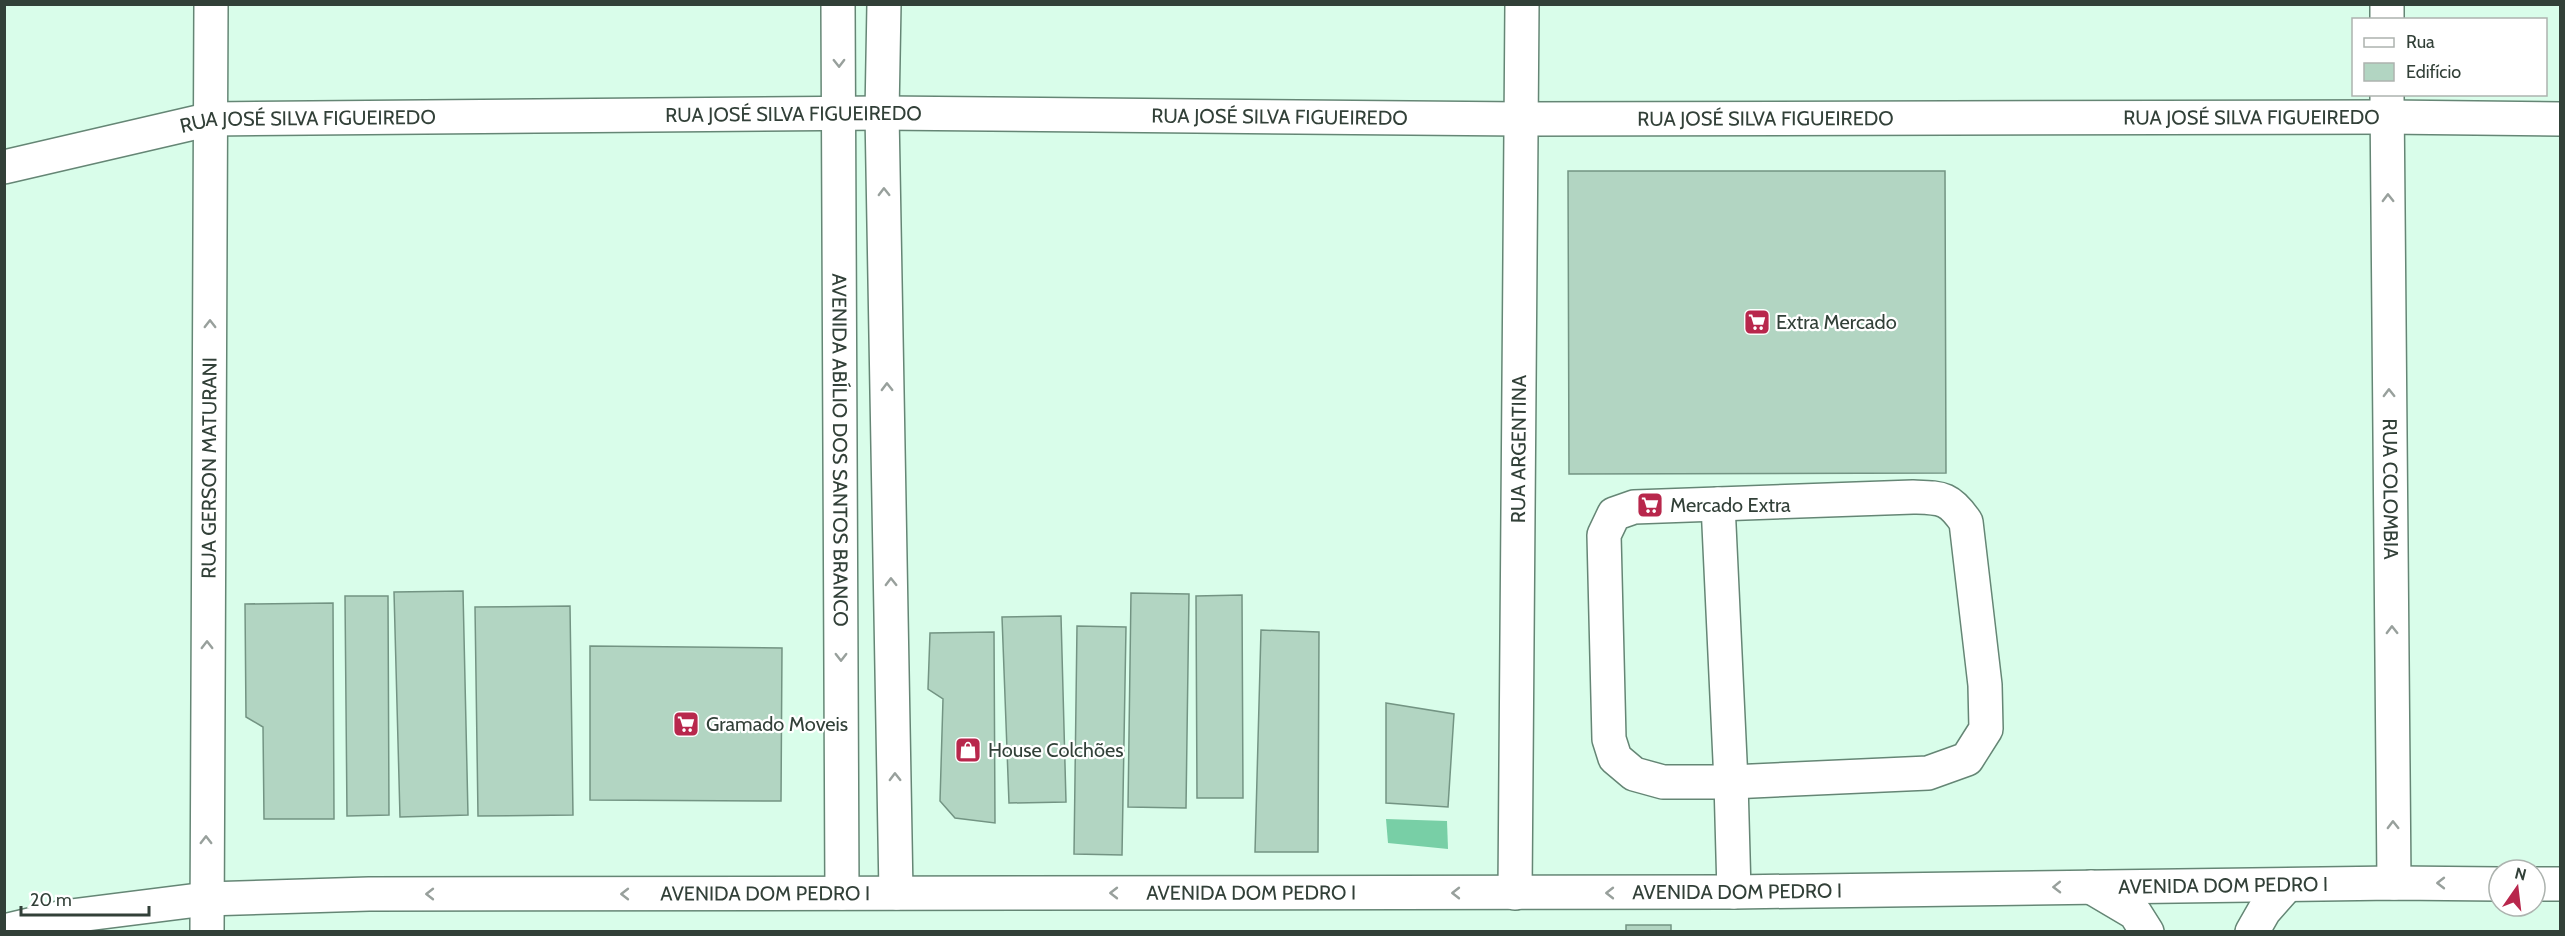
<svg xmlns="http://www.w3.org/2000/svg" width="2565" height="936" font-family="Cabin,sans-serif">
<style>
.water{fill:#78cfa6}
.building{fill:#b2d5c2;stroke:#739483;stroke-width:1.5}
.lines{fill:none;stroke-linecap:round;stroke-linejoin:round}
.minor-casing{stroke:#658675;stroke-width:36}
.major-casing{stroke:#658675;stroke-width:36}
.minor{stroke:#fff;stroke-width:33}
.major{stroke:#fff;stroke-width:33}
.oneway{stroke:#98a09c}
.labels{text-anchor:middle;stroke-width:4.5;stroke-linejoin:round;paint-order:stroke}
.street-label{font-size:20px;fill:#324038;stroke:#fff}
.poi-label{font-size:20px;fill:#324038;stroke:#fff;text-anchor:start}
</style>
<rect width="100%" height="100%" fill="#d9fdea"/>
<path class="water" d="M1386 819 1447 821 1448 849 1388 843Z"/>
<path class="building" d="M1568 171H1945L1946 473 1569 474Z
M463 591 468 815 400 817 394 592Z
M1131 593 1189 594 1186 808 1128 807Z
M1242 595 1243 798H1197L1196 596Z
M345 596H388L389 815 347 816Z
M333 603 334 819H264L263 727 246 717 245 604Z
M570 606 573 815 478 816 475 607Z
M1061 616 1066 802 1009 803 1002 617Z
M1077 626 1126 627 1122 855 1074 854Z
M1261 630 1319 632 1318 852H1255Z
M994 632 995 823 955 818 940 801 943 699 928 689 930 633Z
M590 646 782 648 781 801 590 800Z
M1386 703 1454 714 1448 807 1386 803Z
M1626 925H1671V932H1626Z"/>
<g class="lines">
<defs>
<g id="minor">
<path id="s1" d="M838 4 842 893"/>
<path d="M884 4 882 113 896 893"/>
<path d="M2387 4V20"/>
<path id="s2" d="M2387 96 2394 883"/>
<path id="s3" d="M4 167 211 119 882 113 1522 119 2387 117 2560 119"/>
<path d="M1913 497C1942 498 1949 497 1966 522L1985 685 1986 729 1967 759 1928 773 1731 782H1663L1634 774 1615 758 1609 739 1604 535 1614 514 1634 507Z"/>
<path d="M1718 504 1731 782 1734 892"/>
<path id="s4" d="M1515 893 1522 4"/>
<path id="s5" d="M207 932 211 4"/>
</g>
<g id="major">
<path d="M2535 884H2560"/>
<path d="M2091 887 2135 913 2147 932"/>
<path id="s6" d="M4 931 63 917 206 899 369 894 1734 892 2394 883 2499 884"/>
<path d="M2252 932 2264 911 2287 885"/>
</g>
</defs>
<use href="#minor" class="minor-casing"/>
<use href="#major" class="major-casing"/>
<use href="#minor" class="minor"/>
<use href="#major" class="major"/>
</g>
<defs><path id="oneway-chevron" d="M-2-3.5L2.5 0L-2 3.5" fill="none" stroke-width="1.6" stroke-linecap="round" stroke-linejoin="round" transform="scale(1.5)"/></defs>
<g class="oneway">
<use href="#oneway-chevron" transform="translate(839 63) rotate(89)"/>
<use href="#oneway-chevron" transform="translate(884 192) rotate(-91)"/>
<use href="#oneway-chevron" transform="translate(2388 198) rotate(-91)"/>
<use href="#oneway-chevron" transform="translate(210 324) rotate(-90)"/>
<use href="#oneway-chevron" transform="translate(887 387) rotate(-91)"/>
<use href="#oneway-chevron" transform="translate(2389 393) rotate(-91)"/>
<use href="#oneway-chevron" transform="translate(891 582) rotate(-91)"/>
<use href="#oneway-chevron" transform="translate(2392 630) rotate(-91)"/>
<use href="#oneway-chevron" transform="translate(207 645) rotate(-90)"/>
<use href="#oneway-chevron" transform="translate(841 657) rotate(90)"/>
<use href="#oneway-chevron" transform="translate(895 777) rotate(-91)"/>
<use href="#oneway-chevron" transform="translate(2393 825) rotate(-91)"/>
<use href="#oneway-chevron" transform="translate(206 840) rotate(-90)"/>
<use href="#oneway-chevron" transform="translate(2441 883) rotate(-180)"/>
<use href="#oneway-chevron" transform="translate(2057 887) rotate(179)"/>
<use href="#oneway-chevron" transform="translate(1114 893) rotate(-180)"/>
<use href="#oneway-chevron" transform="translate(1456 893) rotate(-180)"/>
<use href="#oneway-chevron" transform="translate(1610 893) rotate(180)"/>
<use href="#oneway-chevron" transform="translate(430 894) rotate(180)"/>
<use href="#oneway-chevron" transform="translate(625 894) rotate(180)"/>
</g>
<defs>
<symbol id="supermarket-square" viewBox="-11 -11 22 22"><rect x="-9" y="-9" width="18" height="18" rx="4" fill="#b8274c" stroke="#fff"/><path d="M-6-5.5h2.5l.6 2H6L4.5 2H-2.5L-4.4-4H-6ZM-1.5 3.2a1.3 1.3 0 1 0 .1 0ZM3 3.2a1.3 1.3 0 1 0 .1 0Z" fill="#fff"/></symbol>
<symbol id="shop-square" viewBox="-11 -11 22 22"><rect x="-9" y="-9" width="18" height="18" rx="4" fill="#b8274c" stroke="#fff"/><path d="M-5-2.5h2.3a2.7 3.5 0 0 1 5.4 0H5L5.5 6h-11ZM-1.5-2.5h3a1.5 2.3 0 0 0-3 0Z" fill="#fff"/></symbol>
</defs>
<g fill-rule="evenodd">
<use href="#supermarket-square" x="1742" y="307" width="30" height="30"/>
<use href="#supermarket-square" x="1635" y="490" width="30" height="30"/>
<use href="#supermarket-square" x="671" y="709" width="30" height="30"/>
<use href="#shop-square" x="953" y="735" width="30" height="30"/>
</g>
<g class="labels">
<g class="street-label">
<text dy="7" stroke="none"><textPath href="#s3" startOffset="795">RUA JOSÉ SILVA FIGUEIREDO</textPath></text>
<text dy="7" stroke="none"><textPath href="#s3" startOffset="1281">RUA JOSÉ SILVA FIGUEIREDO</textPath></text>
<text dy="7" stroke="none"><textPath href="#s3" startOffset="1767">RUA JOSÉ SILVA FIGUEIREDO</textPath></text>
<text dy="7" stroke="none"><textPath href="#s3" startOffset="2253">RUA JOSÉ SILVA FIGUEIREDO</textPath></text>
<text dy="7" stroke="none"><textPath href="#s3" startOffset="309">RUA JOSÉ SILVA FIGUEIREDO</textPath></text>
<text dy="7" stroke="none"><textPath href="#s1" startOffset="446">AVENIDA ABÍLIO DOS SANTOS BRANCO</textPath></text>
<text dy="7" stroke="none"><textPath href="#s4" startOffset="444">RUA ARGENTINA</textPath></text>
<text dy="7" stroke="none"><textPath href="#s5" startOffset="464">RUA GERSON MATURANI</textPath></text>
<text dy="7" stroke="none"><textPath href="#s2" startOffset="393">RUA COLOMBIA</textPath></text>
<text dy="7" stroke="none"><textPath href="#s6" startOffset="2222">AVENIDA DOM PEDRO I</textPath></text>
<text dy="7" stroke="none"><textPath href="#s6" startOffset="1736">AVENIDA DOM PEDRO I</textPath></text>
<text dy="7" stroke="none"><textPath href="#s6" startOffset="764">AVENIDA DOM PEDRO I</textPath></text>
<text dy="7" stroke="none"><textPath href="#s6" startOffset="1250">AVENIDA DOM PEDRO I</textPath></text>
</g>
<g class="poi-label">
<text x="1776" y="329">Extra Mercado</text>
<text x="1670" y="512">Mercado Extra</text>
<text x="706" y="731">Gramado Moveis</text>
<text x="988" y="757">House Colchões</text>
</g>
</g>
<rect width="2565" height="936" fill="none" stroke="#324038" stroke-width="12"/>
<rect x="2352" y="18" width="195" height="78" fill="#ffffff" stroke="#adb3af" stroke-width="1.5"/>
<rect x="2364" y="38" width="30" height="9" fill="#ffffff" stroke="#adb3af" stroke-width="1.5"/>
<text x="2406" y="48" font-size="18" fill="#324038">Rua</text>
<rect x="2364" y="63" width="30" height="18" fill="#b2d5c2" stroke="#adb3af" stroke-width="1.5"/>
<text x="2406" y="78" font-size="18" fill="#324038">Edifício</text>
<g transform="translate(2517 888) rotate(14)"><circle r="28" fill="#ffffff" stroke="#adb3af" stroke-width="1.5"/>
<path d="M0-4.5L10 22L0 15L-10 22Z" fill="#b8274c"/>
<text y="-9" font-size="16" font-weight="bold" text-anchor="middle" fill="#324038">N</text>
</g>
<path d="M21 906v9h128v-9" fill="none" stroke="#324038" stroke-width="3"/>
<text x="30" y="906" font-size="18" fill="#324038" stroke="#ffffff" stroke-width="4.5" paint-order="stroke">20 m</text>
</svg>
